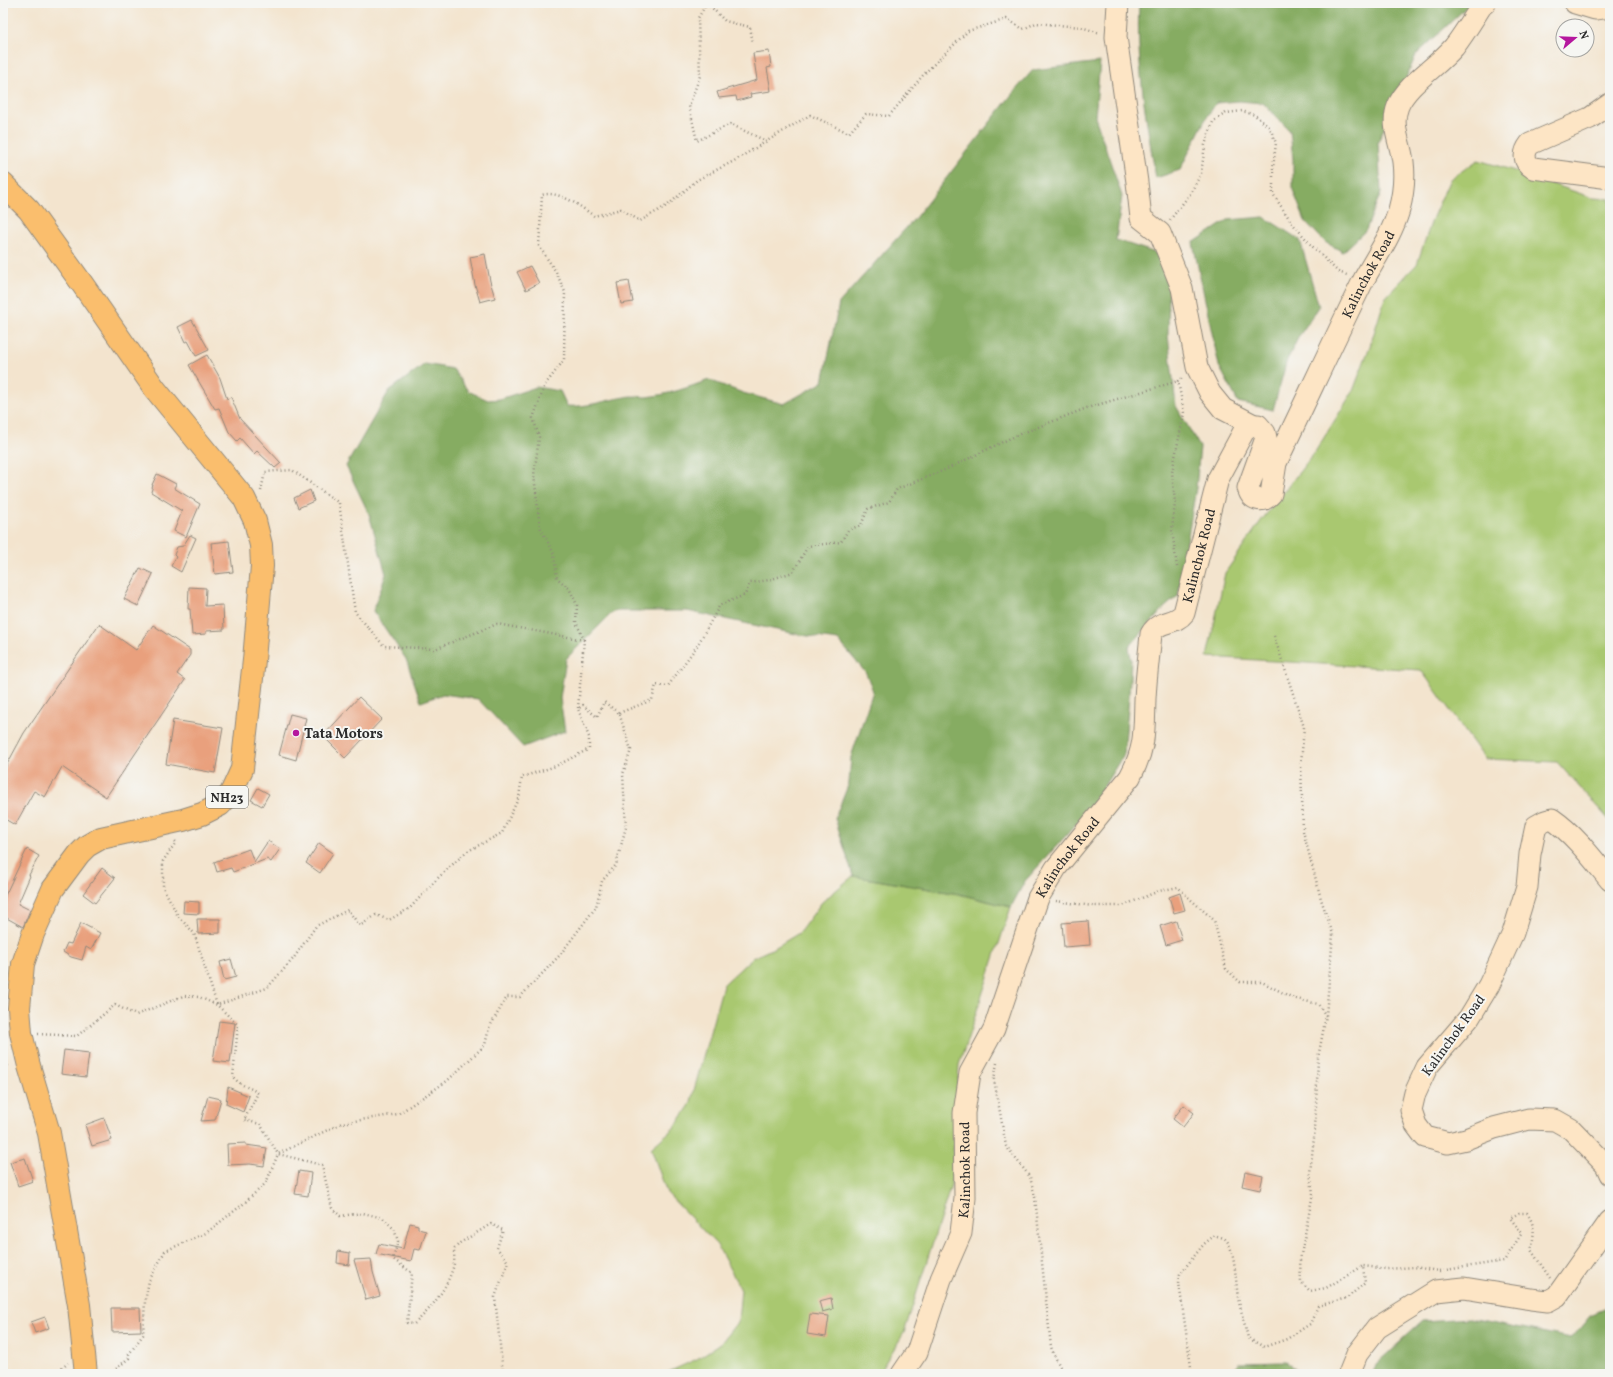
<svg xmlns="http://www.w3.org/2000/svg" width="1613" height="1377" font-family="Vollkorn,serif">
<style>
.green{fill:#a9c870;stroke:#6a7a4e}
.forest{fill:#86ac62;stroke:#586c46}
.building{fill:#e9a07d}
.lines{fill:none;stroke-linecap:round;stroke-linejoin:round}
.secondary-casing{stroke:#8f887c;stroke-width:23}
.primary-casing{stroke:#8f887c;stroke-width:24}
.path{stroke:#8f887c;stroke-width:2.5;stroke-dasharray:1 3;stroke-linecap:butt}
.secondary{stroke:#fde5c5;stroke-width:21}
.primary{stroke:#fabe6d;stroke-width:22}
.poi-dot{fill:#b5179e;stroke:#f6f6f2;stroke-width:1.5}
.labels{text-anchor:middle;stroke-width:4;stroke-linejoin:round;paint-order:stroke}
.shield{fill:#f6f6f2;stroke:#686867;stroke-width:1}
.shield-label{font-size:13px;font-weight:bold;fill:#2b2b2b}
.street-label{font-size:14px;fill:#2b2b2b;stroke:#f6f6f2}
.poi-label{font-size:14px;font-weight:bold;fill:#2b2b2b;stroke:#f6f6f2;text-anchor:start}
</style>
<rect width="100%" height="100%" fill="#f6f6f2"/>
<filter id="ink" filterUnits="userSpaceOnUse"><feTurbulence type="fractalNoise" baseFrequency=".025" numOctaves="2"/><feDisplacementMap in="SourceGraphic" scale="8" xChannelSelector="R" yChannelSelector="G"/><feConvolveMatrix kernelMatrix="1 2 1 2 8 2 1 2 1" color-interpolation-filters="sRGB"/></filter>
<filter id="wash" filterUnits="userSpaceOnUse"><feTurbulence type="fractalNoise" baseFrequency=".012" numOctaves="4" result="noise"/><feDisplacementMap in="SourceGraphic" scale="16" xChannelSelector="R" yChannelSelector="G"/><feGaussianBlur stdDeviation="0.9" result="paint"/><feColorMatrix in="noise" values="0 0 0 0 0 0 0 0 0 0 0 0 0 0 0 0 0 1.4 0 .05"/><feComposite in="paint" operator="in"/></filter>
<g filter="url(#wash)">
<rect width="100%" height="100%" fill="#f3e4ce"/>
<path class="green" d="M1478 160 1515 171 1593 198 1610 199V821L1557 762 1485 759 1421 670 1207 657 1225 573 1261 521 1315 452 1353 391 1370 346 1385 298 1417 264 1433 217 1450 179Z
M853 876 959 894 1011 907 959 1065 951 1185 904 1333 878 1374H664L697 1359 721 1343 738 1321 741 1290 717 1245 667 1193 651 1148 675 1127 690 1105 723 985 752 958 776 947 799 933 822 902Z"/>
<path class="forest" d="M1139 3H1471L1416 55 1378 142 1381 192 1366 230 1343 252 1325 242 1305 221 1293 190V159L1290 131 1263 103 1239 101 1216 103 1204 122 1180 170 1156 178C1146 120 1136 62 1139 3Z
M1100 62 1095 117 1122 196 1116 240 1171 258 1166 273 1169 290 1168 335 1176 406 1200 447 1196 488 1178 596 1165 607 1129 647 1131 659 1129 697 1124 754 1089 810 1025 881 1011 907 959 894 853 876 835 818 849 783 851 757 873 691 866 673 838 640 801 635 687 611H614L566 659 560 698 565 731 523 747 478 699 443 694 421 702 406 659 373 611 386 574 369 514 346 466 389 391 425 364 453 369 468 391 488 400 500 399 536 387 560 391 567 406C586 408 606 400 625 397 632 395 639 397 646 397 668 395 689 387 709 380L743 393 784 404 823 382 839 303 915 218 1013 93 1033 70Z
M1264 217 1300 240 1319 307 1299 336 1287 360 1273 410 1238 402 1219 366 1193 243 1228 220Z
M1609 1307 1610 1309V1374H1371L1376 1364 1423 1321 1470 1318 1571 1338 1590 1315Z
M1286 1362 1305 1374H1229L1238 1363Z"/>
<g id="blocks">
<path class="building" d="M769 51 771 67 767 68 771 91 750 94 751 97 737 101 736 96 719 98 717 92 757 80 753 53Z
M485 254 490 281 495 298 480 302 475 285 470 257Z
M530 266 539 283 526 290 517 272Z
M629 281 633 302 621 304 617 283Z
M192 320 209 350 196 356 188 341 185 342 178 327Z
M207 355 220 378 227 399 231 397 240 419 281 463 275 468 257 451 254 454 240 438 237 441 229 432 219 408 215 409 189 365Z
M157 474 176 484 174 488 200 504 186 537 174 531 182 511 151 492 153 485H152Z
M310 490 314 501 298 508 294 498Z
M190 535 196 538 181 572 171 566 176 557 174 555 177 547 183 546Z
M229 541 233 572 215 574 211 543Z
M140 568 153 574 138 606 124 599Z
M189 587 206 588 205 606 223 605 224 630 206 631V634L192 635 190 609H188Z
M99 624 136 650 153 625 190 650V655L177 674 185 680 106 797 62 767 45 797 34 791 15 825 3 818V772L24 733Z
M359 697 382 719 345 758 323 736Z
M290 714 306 718 296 760 279 755Z
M173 720 223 728 215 773 166 764Z
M258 788 269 794 262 806 251 800Z
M268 841 280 849 271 862 267 859 233 872 231 868 217 872 214 862 249 849 254 862Z
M319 843 333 853 320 873 306 863Z
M27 849 39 856 29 875 30 876 18 904 30 910 23 927 3 916V900Z
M102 868 115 878 95 903 83 894Z
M1180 893 1185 910 1174 913 1169 897Z
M184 901 199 902V914L183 913Z
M197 919H220V933L198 934Z
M1088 921 1090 945 1064 947 1062 923Z
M1176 921 1182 940 1166 945 1160 926Z
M81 923 100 933 91 950 86 947 82 960 71 957 63 952 67 943 71 944Z
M231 959 236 977 224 980 220 962Z
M219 1021 235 1023 230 1063 213 1061Z
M64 1050 89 1053 86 1077 61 1074Z
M228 1087 249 1096 243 1112 226 1104Z
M208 1096 221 1099 215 1120 201 1121Z
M1184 1105 1194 1113 1183 1127 1173 1119Z
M104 1118 112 1140 92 1146 85 1125Z
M246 1143V1145L267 1148 264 1166 250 1164 228 1165 227 1144Z
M25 1158 33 1181 18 1186 10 1162Z
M299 1171 311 1173 308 1196 295 1194Z
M1245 1172 1263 1176 1260 1190 1242 1186Z
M410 1223 418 1225V1229L426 1231 420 1250 414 1249 411 1261 376 1254 379 1244 403 1249Z
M338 1251 350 1253 349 1265 337 1263Z
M371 1259 373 1272 380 1296 366 1300 354 1260Z
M831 1298 833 1309 822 1312 819 1301Z
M111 1308H140L141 1331 112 1332Z
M810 1314 829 1316 826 1337 807 1334Z
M45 1317 49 1328 35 1333 31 1322Z"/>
</g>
</g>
<g filter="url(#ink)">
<use href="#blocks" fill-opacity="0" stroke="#8f887c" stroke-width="1"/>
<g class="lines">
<defs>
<g id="secondary">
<path d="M1118 3 1116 37 1137 182 1141 218 1160 233 1182 288 1197 367 1210 393 1223 409 1254 425"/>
<path d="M1575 3 1595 9 1610 7"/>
<path d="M1610 104 1590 118 1530 144C1523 153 1523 162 1533 168L1610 178"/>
<path d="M1610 880C1592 858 1575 835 1552 819L1545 821 1536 826 1530 854 1527 887 1513 933 1489 985 1469 1018 1427 1067 1415 1093 1411 1110 1416 1125 1425 1137 1448 1143 1466 1139 1494 1128 1529 1119 1555 1120 1571 1129 1606 1165 1610 1174"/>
<path id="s1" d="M902 1374 917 1352 941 1279 961 1233 965 1198 964 1113 970 1073 994 1029 1038 898 1056 868 1130 777C1146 747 1144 731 1145 699 1146 677 1149 656 1151 634 1161 618 1174 626 1184 613L1218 479 1245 429 1248 426 1258 425 1265 433 1266 438 1248 488C1251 500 1262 504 1271 494L1276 463C1305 403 1333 342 1362 283 1375 258 1391 237 1399 210 1403 195 1405 178 1403 162 1401 143 1390 126 1398 106 1407 84 1437 67 1454 47 1464 34 1473 19 1482 5L1485 3"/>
<path d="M1349 1374 1357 1354 1377 1328 1436 1291 1464 1288 1531 1299 1548 1301 1557 1296 1610 1221"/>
</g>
<path id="primary" d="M3 184 29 210 83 285 155 389 244 498 255 521 261 545 262 566 254 660 242 769 231 793 220 805 202 814 183 820 101 838 87 846 79 854 53 889 33 934 23 964 19 1008 21 1033 29 1066 49 1133 79 1305 86 1374"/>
</defs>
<use href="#secondary" class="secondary-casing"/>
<use href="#primary" class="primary-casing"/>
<path class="path" d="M707 3 698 18 700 76 689 106 697 141 730 124 766 141
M707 3 725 21 750 27 753 43
M1170 220 1190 194 1201 174 1205 145 1213 122 1226 113 1242 111 1255 115 1270 128 1276 143 1273 168V194L1292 223 1313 247 1338 272 1347 275
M261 491 265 472 292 470 339 503 355 612 384 646 435 649 497 624 584 640
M1177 567 1172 530 1175 503 1172 472 1184 413 1178 381 1184 377
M1274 636 1304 727 1301 764 1303 831 1321 899 1333 934 1326 1016 1318 1058 1315 1129 1310 1173 1313 1193 1300 1260 1301 1282 1310 1291 1326 1288 1363 1266
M578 708 584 640 576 622 577 605 569 588 557 578 554 554 540 527 534 475 539 437 533 418 545 385 564 360 565 292 556 272 539 246 542 195C559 190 580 206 594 216L621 209 640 221 668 205 697 180 734 161 810 115 849 133 866 114 889 116 924 74 968 31 1007 19 1023 29 1036 23 1081 27 1100 33
M619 713 652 700 656 685 668 686 697 646 720 605 745 595 750 583 769 580 793 572 808 546 841 542 848 530 861 525 868 509 889 502 897 489 947 469 1015 436 1087 408 1178 381
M1056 901 1093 906H1122L1159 891 1178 887 1189 898 1214 920 1226 969 1240 982H1262L1293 998 1318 1004 1326 1016
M38 1034 77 1036 115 1005 136 1015 183 996 199 997 217 1005 267 988 293 959 316 926 348 910 360 926 376 915 389 920 410 908 438 878 466 852 502 833 519 797 522 777 556 766 589 749V737L578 709 583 705 597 717 604 702 619 713 631 750 623 774 626 827 616 865 602 881 596 907 559 956 520 997H507L489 1028 485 1045 447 1081 398 1114 342 1123 278 1154 260 1124 244 1120 258 1093C248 1086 242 1087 233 1077L238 1025 217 1005 194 933 178 916 163 887V861L176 842 174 840
M997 1063 994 1079 1006 1146 1030 1177 1035 1197 1051 1347 1054 1355 1064 1374
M3 1064 10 1065
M56 1374 68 1363
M110 1374 129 1358V1354L143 1335 145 1301 149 1281 165 1251 206 1233 242 1205 266 1183 278 1154 322 1165 332 1208 340 1216 363 1213 383 1218 394 1229 398 1241 393 1259 412 1273 407 1323 414 1324C431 1309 446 1290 453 1268 455 1262 454 1255 454 1249L460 1243 491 1224 503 1230 497 1248 508 1262 495 1297 503 1374
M1192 1374 1179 1283 1180 1274 1204 1244 1215 1235C1218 1237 1224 1237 1226 1240 1235 1249 1236 1284 1238 1298 1241 1311 1245 1325 1248 1338L1264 1347 1287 1339 1310 1324 1318 1306 1347 1298 1365 1283 1363 1266 1387 1269 1414 1267 1439 1271 1504 1261 1522 1233 1510 1218 1519 1213H1527C1536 1227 1534 1234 1531 1250L1550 1278"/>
<use href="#secondary" class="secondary"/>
<use href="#primary" class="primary"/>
</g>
</g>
<circle class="poi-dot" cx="296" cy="733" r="4"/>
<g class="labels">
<rect class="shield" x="206" y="786" width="42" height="22" rx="3"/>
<g class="shield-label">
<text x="227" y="802">NH23</text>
</g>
<g class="street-label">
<text dy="5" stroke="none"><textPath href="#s1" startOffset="1391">Kalinchok Road</textPath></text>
<text dy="5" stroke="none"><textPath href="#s1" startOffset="900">Kalinchok Road</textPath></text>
<text dy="5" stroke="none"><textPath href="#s1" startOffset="553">Kalinchok Road</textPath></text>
<text transform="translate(1453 1035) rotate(-54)" y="5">Kalinchok Road</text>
<text dy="5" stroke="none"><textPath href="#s1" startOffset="217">Kalinchok Road</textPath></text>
</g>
<g class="poi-label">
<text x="304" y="738">Tata Motors</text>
</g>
</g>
<rect width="1613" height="1377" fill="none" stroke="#f6f6f2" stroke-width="16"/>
<g transform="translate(1575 38) rotate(71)"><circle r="19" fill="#f6f6f2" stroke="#a5a5a2"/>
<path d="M0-3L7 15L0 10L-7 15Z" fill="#b5179e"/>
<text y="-6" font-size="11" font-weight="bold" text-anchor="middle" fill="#2b2b2b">N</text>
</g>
</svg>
